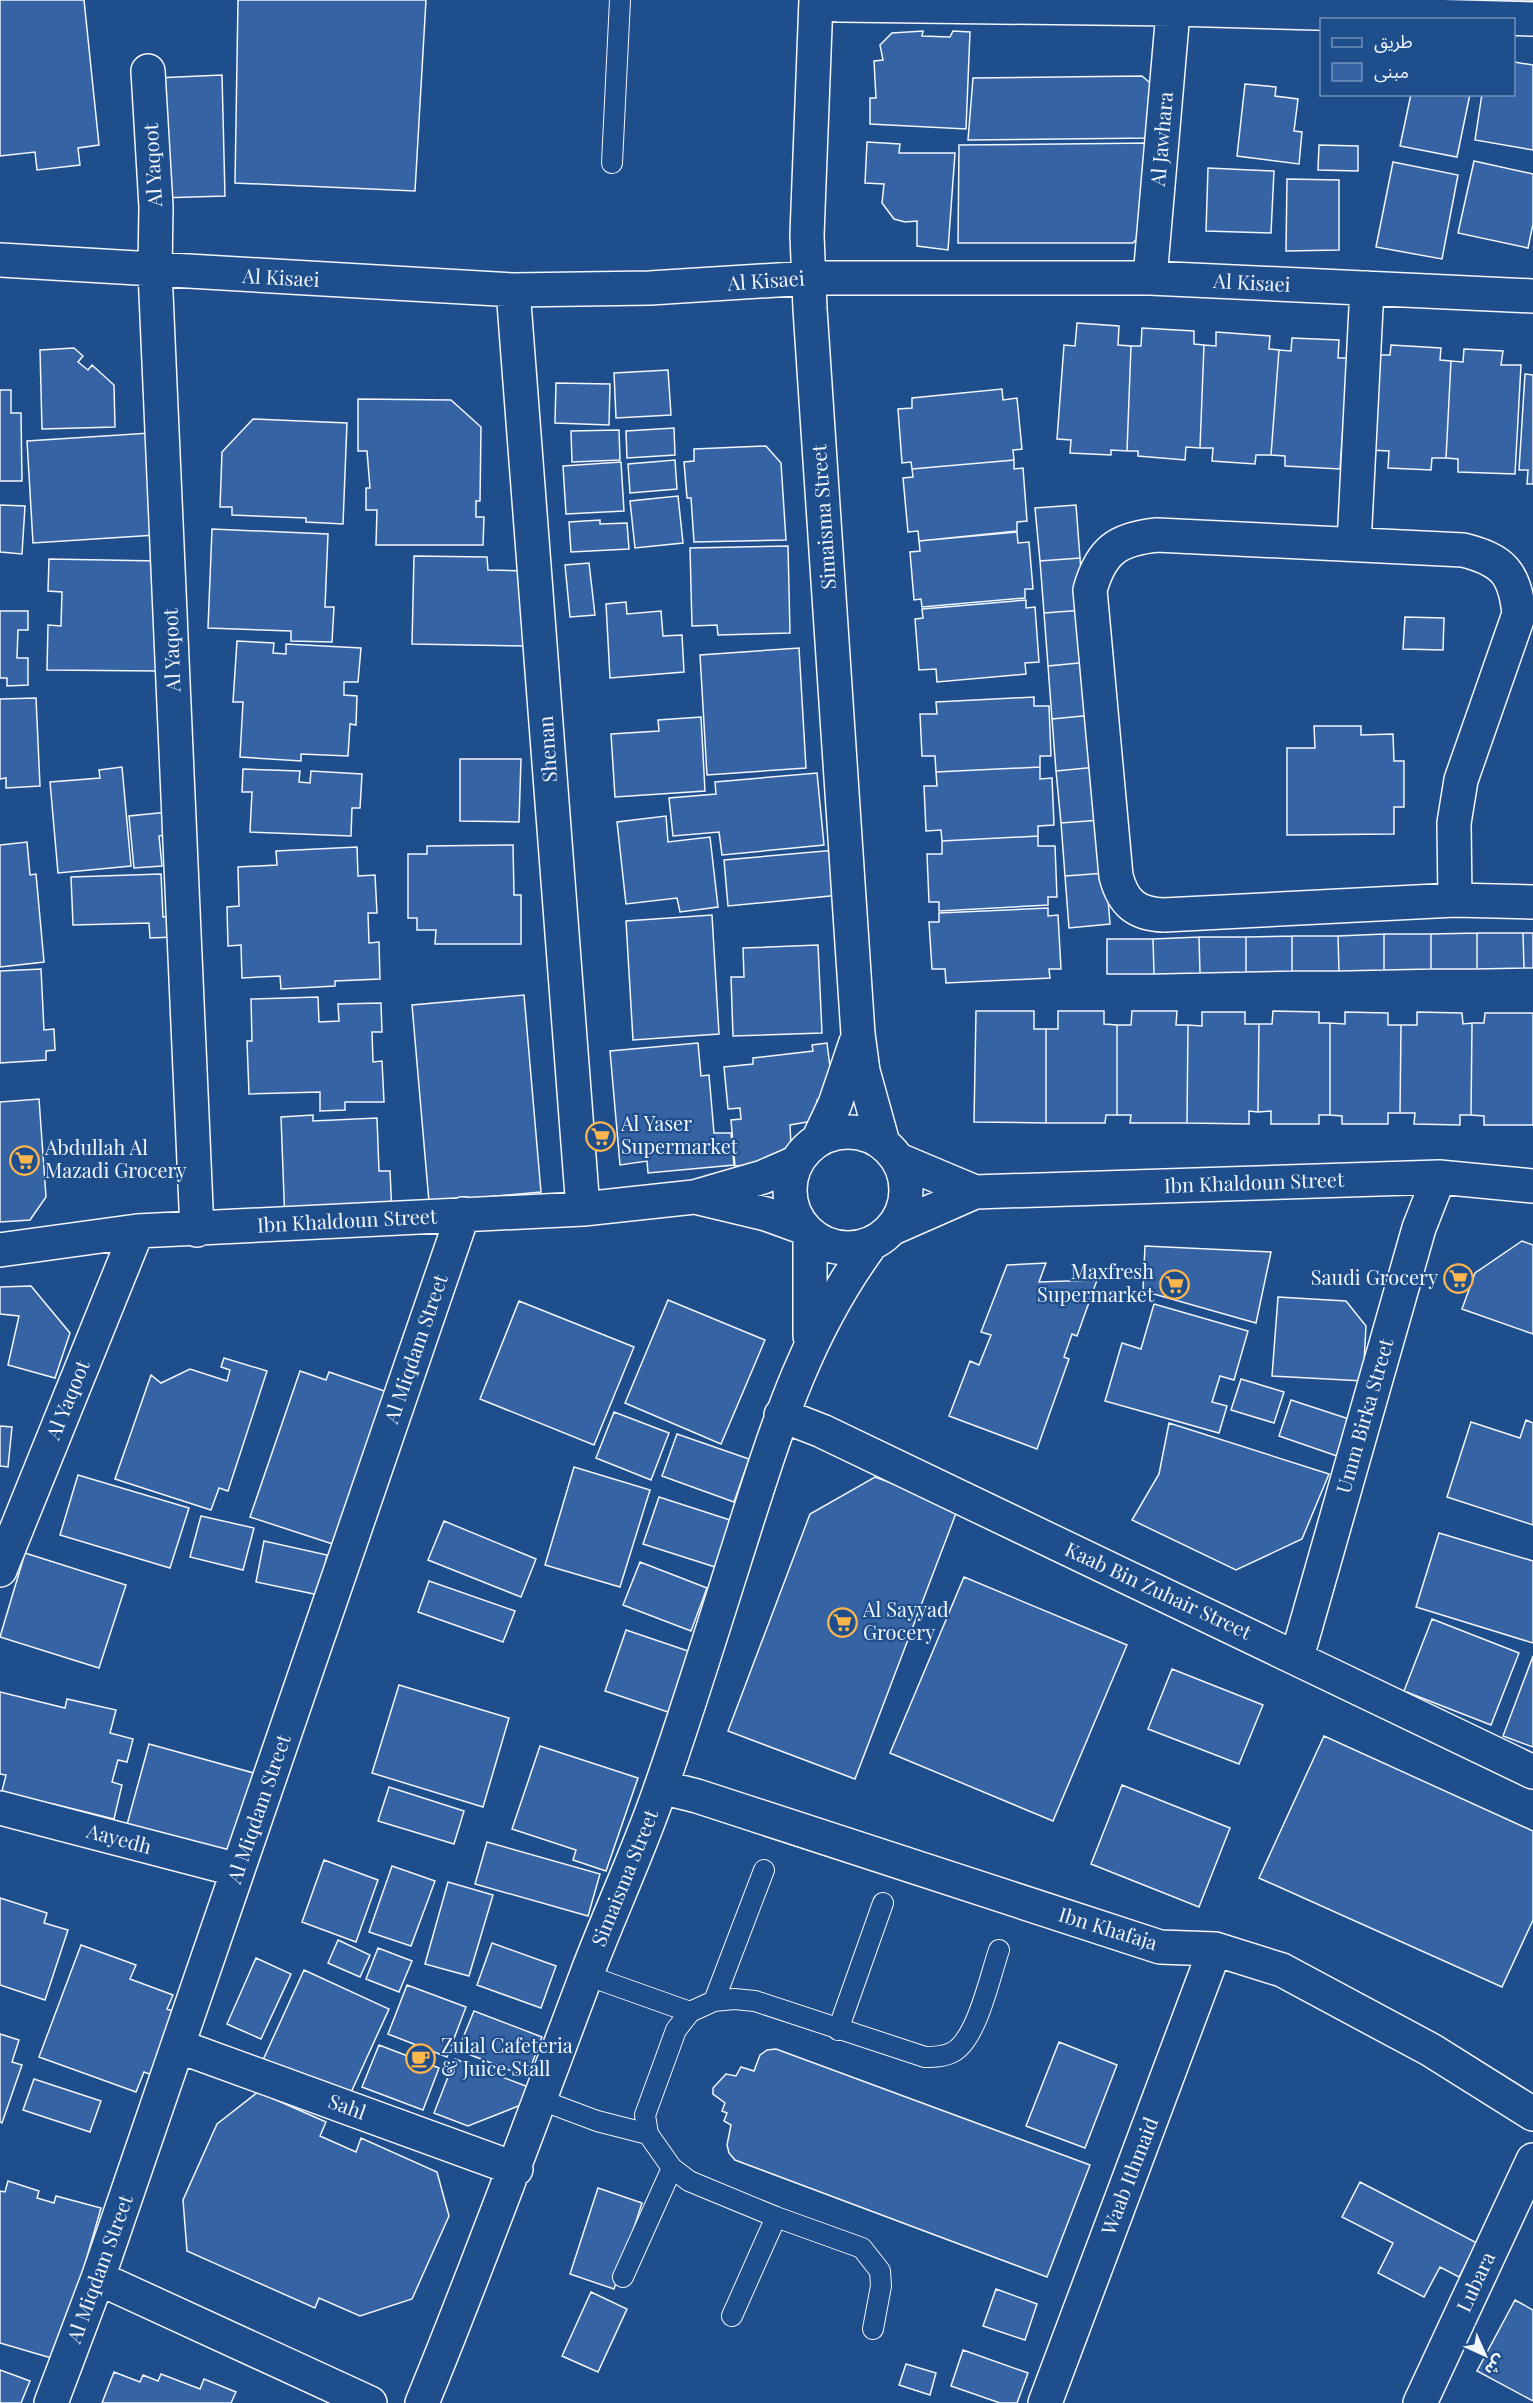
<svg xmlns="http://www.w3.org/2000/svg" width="1533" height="2403" font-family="'Playfair Display','Noto Sans Arabic',serif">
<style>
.building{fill:#3563a3;stroke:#f2f6ff;stroke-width:1.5}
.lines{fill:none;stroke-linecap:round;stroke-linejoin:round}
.service-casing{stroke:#f2f6ff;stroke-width:22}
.minor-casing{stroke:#f2f6ff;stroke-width:36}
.service{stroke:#1f4e8c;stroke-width:20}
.minor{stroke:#1f4e8c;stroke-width:33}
.labels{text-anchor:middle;stroke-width:4.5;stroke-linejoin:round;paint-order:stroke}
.street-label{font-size:20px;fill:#f2f6ff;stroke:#1f4e8c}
.poi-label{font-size:20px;fill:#f2f6ff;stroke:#1f4e8c;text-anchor:start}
</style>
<rect width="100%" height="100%" fill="#1f4e8c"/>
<path class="building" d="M0 0H84L99 145 78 148 80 165 37 170 35 152 0 156Z
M238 0H426L415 191 235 183Z
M1504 0H1533V3L1504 2Z
M923 31 922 36 950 37 953 31 970 32 966 129 870 124V98H876L874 61 883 60 880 45 892 33Z
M1514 62 1533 65V150L1475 140 1482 94H1514Z
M222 75 225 196 159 198 155 78Z
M1142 76 1156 88 1151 138 968 140 973 78Z
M1245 84 1276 87 1275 96 1298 99 1294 131 1302 132 1299 164 1237 156Z
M1411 94H1470L1457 157 1400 146Z
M867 142 900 144 899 153H955L948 250 917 246V221L905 222 894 219 882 203 884 184 865 183Z
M1150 143 1145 230 1133 243H958L959 145Z
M1319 145 1358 146V171L1318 170Z
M1474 161 1533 174V224L1528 248 1458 233Z
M1393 162 1458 175 1442 259 1376 247Z
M1208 168 1274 171 1271 233 1206 231Z
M1287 179 1339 180V250L1286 251Z
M1077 323 1119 326 1118 345 1131 346 1127 451 1111 450V455L1070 453 1071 440 1057 439 1064 345 1075 346Z
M1142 328 1194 331V344L1204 345 1200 448 1186 447 1185 460 1138 456V451H1127L1131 346H1141Z
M1216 332 1270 336 1269 349 1279 350 1271 455H1256L1255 464 1212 461 1213 448H1200L1204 345 1216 346Z
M1292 338 1339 340 1338 358H1348L1340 469 1285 466V456L1271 455 1279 350 1291 351Z
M1391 345 1441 348 1440 360 1451 361 1446 458H1432L1431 470 1388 468 1389 451 1369 450 1374 355H1390Z
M74 348 83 356 78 362 88 370 92 365 114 385 115 427 42 429 40 350Z
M1464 349 1503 351 1501 365H1521L1515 474 1458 472V459L1446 458 1451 361 1463 362Z
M668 370 671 415 616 418 614 373Z
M1525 374 1533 375V484H1527L1528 470H1519Z
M556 383 610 384 609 425 555 423Z
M1002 389 1003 400 1017 398 1022 449 1013 450 1014 460 912 469 911 462 902 463 898 409 912 408V398Z
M0 390H11V413H21L22 481H0Z
M358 399 451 400 481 427 480 501H476V517H484L483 545H376L377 510H366V488H370L367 451H358Z
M253 419 347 423 343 524 306 522V518L232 515V507H220L222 452Z
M674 428 675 455 627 458 626 431Z
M619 430 620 460 572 462 571 431Z
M150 433 156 535 33 543 27 441Z
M766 446 781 463 786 540 694 542 691 498H687L684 462 694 461V449Z
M675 460 677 489 630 493 628 464Z
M1014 460V469L1023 468 1027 521 1017 522V531L919 541 918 531 908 532 903 478 913 477 912 469Z
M621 462 624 511 566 514 563 466Z
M678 496 683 543 635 548 630 501Z
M0 505 25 506 22 554 0 552Z
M1076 505 1080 558 1040 561 1035 508Z
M600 520V524L627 523 629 549 571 552 569 522Z
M212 529 328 534 325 607H334L332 642 291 641V631L208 628Z
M1017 532 1018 543 1029 542 1033 589H1025V598L922 607 921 599 914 600 910 552 920 551 919 541Z
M788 546 790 633 718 635 717 625 692 626 690 548Z
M414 556 487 557 488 570 526 571 524 646 412 644Z
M1080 558 1084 610 1044 613 1040 561Z
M49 559 159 561 157 671 47 670 48 625 61 626 62 592 48 591Z
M589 563 595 615 570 617 565 565Z
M1026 600V608L1035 607 1039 662 1025 663 1026 674 937 682 936 669 919 670 915 619 923 618 922 609Z
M626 602 627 614 661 611 663 636 682 635 684 672 610 678 606 604Z
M1084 610 1089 662 1048 666 1044 613Z
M0 611H28V630H18L17 658H28V685L7 686V678H0Z
M1405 617 1444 618 1443 650 1403 649Z
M237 641 274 643 273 653 286 654V644L361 648 358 682H344V695L357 696 356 725 350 724 348 756 301 754V761L240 757 243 702H233Z
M799 648 806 768 707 775 700 655Z
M1089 662 1093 715 1052 719 1048 666Z
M1034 697V706H1049L1051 756H1040V767L936 772 935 756H922L920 714H937L936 702Z
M36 698 40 786 6 788V778L0 779V699Z
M1093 715 1097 767 1056 771 1052 719Z
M701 717 705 791 615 797 611 734 659 731 658 720Z
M1314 726H1361V735L1393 734 1394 761H1404V807H1394V834L1287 835V748H1315Z
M460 759H521L519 822 460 821Z
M122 767 131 866 58 873 50 782 100 778 99 770Z
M1040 767V779L1052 778 1054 825 1038 826V836L942 841 941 830 926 831 924 786H937L936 772Z
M1097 767 1101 820 1061 823 1056 771Z
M243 769 300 771 299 782 310 783 311 771 362 774 360 808H352L351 836 250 832 252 792H242Z
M817 773 824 845 722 855 719 832 673 836 669 798 716 794 715 782Z
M168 812 170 834 159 836 162 866 134 868 129 816Z
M666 816 668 842 710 837 718 907 680 912 677 898 626 904 617 822Z
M1101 820 1106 873 1065 876 1061 823Z
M1038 836V846H1055L1057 897H1048V905L939 911V902H929L927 854H942V841Z
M27 842 30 875 36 874 44 962 0 967V845Z
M513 845 514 895H521V944H435L436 930H417V918H408V854H427V846Z
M357 847 358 876 375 875 377 913H368L369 943 379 942 380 979 335 981V986L281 989 280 976 242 978 241 945 228 946 227 907 239 906 238 867 277 865 276 851Z
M836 850 840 895 728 906 724 860Z
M1106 873 1110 924 1069 928 1065 876Z
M161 874 163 917 175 916V937L150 938 149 923 73 925 71 877Z
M1048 908V916L1058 915 1061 969H1049L1050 978 946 983 945 969H932L929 922H939V913Z
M712 915 719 1034 633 1040 626 921Z
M1477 933H1523L1524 968 1477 969Z
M1477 933V969H1431V934Z
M1523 933H1533V968H1524Z
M1384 934H1431V969L1384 970Z
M1384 934V970L1339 971 1338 936Z
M1292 936H1338L1339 971H1292Z
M1292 936V971L1246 972V937Z
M1199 937H1246V972L1200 973Z
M1199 937 1200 973 1154 974 1153 939Z
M1107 939H1153L1154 974H1107Z
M818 945 822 1033 733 1036 731 977H744L743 948Z
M41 969 44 1030 54 1029 55 1050 46 1051V1060L0 1063V971Z
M524 995 541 1192 429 1202 412 1005Z
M318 997 319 1022 339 1021 338 1004 381 1003 382 1032H372L373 1062 382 1061 384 1102H345V1110L320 1111V1092L249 1094 247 1041H252L251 999Z
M976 1011H1034V1029H1046V1123L974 1122Z
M1058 1011H1104V1024L1117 1025V1115H1106L1105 1123H1046V1029H1058Z
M1132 1011H1177L1176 1025H1188L1187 1123H1130L1131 1115H1117V1025H1131Z
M1273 1011 1319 1012V1023H1330V1115H1319V1124H1271V1111L1258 1112 1259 1024H1272Z
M1202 1012H1245V1024H1259L1258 1112 1249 1111V1124L1187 1123 1188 1025 1202 1026Z
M1345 1012 1388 1013V1025H1401L1400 1113H1388V1124H1342V1116L1330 1115V1023L1345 1024Z
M1417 1012 1462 1013 1463 1024 1472 1023 1471 1115H1460V1125L1414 1124 1415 1113H1400L1401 1025H1417Z
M1485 1013H1533V1125H1484V1116L1471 1115 1472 1023H1484Z
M698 1043 701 1076 709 1075 714 1133H731L734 1165 648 1173 647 1161 620 1165 610 1051Z
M827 1043 834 1099 817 1100 819 1120 790 1125 791 1146 772 1163 735 1166 731 1120 741 1119 740 1108 728 1109 724 1067 753 1064V1058L813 1051 812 1045Z
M39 1099 46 1197 30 1220 0 1222V1102Z
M313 1115V1121L377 1118 379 1171H390L392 1215 285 1224 281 1117Z
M1522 1241 1533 1245V1334L1462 1309 1475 1273Z
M1145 1246 1271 1252 1256 1323 1143 1291Z
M1046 1263 1039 1282 1097 1280 1077 1336 1072 1334 1064 1357 1069 1359 1037 1449 949 1416 970 1361 979 1365 991 1335 981 1332 1007 1265Z
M31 1286 70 1333 55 1378 8 1365 19 1316 0 1314V1287Z
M1278 1297 1346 1301 1366 1326 1363 1381 1272 1376Z
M668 1300 765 1340 721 1444 625 1403Z
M519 1301 634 1347 594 1445 480 1399Z
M1154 1304 1248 1331 1234 1380 1220 1376 1212 1402 1227 1406 1219 1433 1105 1401 1122 1343 1141 1349Z
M224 1358 267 1371 228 1491 219 1488 211 1510 115 1479 151 1375 161 1383 190 1369 227 1381 230 1370 221 1367Z
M300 1371 326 1380 329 1372 399 1396 348 1549 250 1517Z
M1241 1379 1284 1392 1274 1423 1231 1410Z
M1291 1400 1349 1419 1337 1456 1279 1436Z
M614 1412 669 1433 651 1480 596 1458Z
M1526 1420 1533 1423V1525L1447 1497 1471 1422 1520 1438Z
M1169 1423 1329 1474 1302 1539 1236 1570 1132 1520 1159 1474Z
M0 1426 12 1427 8 1467 0 1466Z
M677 1434 749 1459 734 1502 662 1476Z
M574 1467 650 1490 620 1587 545 1565Z
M78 1475 189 1508 170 1568 60 1535Z
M875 1477 958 1508 855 1779 728 1731 810 1514Z
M659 1497 730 1520 715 1567 643 1544Z
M201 1516 254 1528 243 1570 190 1557Z
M444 1521 536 1559 521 1597 428 1560Z
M1439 1533 1533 1561V1643L1416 1607Z
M264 1541 327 1555 319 1595 256 1582Z
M25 1553 126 1585 99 1668 0 1637Z
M640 1562 707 1588 691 1631 623 1605Z
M964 1577 1127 1645 1053 1821 890 1753Z
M429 1581 515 1611 503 1642 418 1612Z
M1432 1619 1519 1653 1491 1725 1404 1691Z
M626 1630 691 1652 671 1713 605 1691Z
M1533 1656V1747L1503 1736Z
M1172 1669 1263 1705 1239 1764 1148 1729Z
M399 1685 509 1718 483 1807 372 1773Z
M0 1692 65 1708 67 1699 116 1710 110 1733 133 1739 127 1762 118 1760 112 1782 122 1785 114 1819 53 1804 51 1811 0 1799 6 1775 0 1774Z
M1324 1736 1533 1831V1920L1502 1987 1259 1878Z
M149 1744 261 1775 238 1862 125 1832Z
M540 1746 638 1778 606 1871 573 1860 576 1850 512 1829Z
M1122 1785 1230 1828 1199 1907 1091 1864Z
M389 1787 464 1811 454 1844 378 1821Z
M487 1842 600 1874 588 1916 475 1884Z
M324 1860 378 1880 356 1942 302 1922Z
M392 1866 435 1881 411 1946 369 1932Z
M448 1882 493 1895 469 1976 425 1964Z
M0 1898 47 1913 44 1923 68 1930 45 2000 0 1985Z
M338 1940 370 1955 360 1977 328 1963Z
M492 1943 556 1966 541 2008 477 1985Z
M81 1945 136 1965 130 1979 173 1995 167 2009 183 2015 160 2078 144 2072 136 2092 39 2057Z
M378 1948 412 1961 399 1992 366 1979Z
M256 1958 291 1974 261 2039 227 2024Z
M304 1970 389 2009 348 2099 263 2060Z
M407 1985 466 2007 447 2057 388 2034Z
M474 2011 542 2037 527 2077 458 2050Z
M0 2034 19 2040 12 2062 22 2065 2 2123 0 2122Z
M1059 2042 1117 2065 1085 2148 1026 2126Z
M379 2045 439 2068 423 2110 362 2087Z
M776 2049 1090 2165 1047 2277 735 2160 729 2153 727 2145 731 2125 724 2121 727 2113 722 2111 725 2103 713 2094V2088L726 2074 736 2076 741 2067 754 2071 760 2055 767 2050Z
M455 2059 531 2088 526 2103 468 2126 434 2113Z
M34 2079 101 2101 90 2132 23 2110Z
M258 2092 326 2122 320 2136 356 2152 361 2138 437 2172 449 2216 412 2299 360 2316 319 2298 315 2308 187 2251 183 2200 217 2124Z
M8 2181 39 2191 37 2198 54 2203 56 2196 101 2208 79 2285 65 2362 0 2343V2191L5 2192Z
M1360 2182 1477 2243 1459 2277 1440 2267 1424 2297 1378 2273 1393 2243 1342 2217Z
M598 2188 642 2203 614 2289 570 2274Z
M996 2289 1037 2304 1025 2340 983 2326Z
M591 2292 627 2309 598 2372 562 2356Z
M1515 2300 1533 2310V2401L1477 2371Z
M963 2350 1028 2373 1017 2403H1000L951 2386Z
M906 2364 936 2373 930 2395 899 2385Z
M0 2370 30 2381 21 2403H0Z
M114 2372 140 2382 143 2375 158 2381 161 2374 200 2389 204 2379 236 2392 231 2403H102Z"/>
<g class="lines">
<defs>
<path id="service" d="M612 163 620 0
M586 1975 690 2012
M714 2001 764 1870
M838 2030 883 1903
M541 2100 597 2121 648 2134
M623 2277 672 2168
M732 2316 776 2217
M873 2329 881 2286 880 2271 862 2248 776 2217 689 2181 672 2168 648 2134 645 2115 676 2030 690 2012 714 2001 734 1999 755 2001 925 2057C934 2057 944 2057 953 2052 977 2039 990 1976 999 1950"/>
<path id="minor" d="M816 0 807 235 810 309 858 1034 863 1071 883 1143
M816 3 840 5 1173 9 1533 19
M148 71 156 207 155 271 197 1230
M0 260 513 290 650 288 809 278H1150L1533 296
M1150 278 1174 0
M513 290 583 1209
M1354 544 1367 288
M1455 900 1454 823 1461 780 1519 614C1515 573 1503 560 1463 550L1157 535C1117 539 1101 551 1090 590L1116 876C1123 903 1136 914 1164 915L1455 900 1533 902
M790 1190a58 58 0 1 1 116 0a58 58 0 1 1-116 0Z
M819 1138 835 1104 856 1042
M899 1160 975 1192
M699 1198 766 1214 802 1227
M893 1228 975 1192 1439 1177 1533 1186
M0 1250 137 1231 583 1209 694 1197 763 1177 795 1163
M810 1336V1235
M781 1415 822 1431 1533 1772
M0 1570 137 1231
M1297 1657 1419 1228 1439 1177
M661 1787 697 1796 1160 1947 1215 1949 1282 1970 1431 2050 1533 2114
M0 1808 238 1870
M178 2046 516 2169
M98 2278 370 2403
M51 2403 98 2278 463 1214
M422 2403C480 2262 532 2119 586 1976 610 1912 640 1849 662 1784 692 1697 719 1609 747 1521 779 1421 808 1329 872 1243
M1045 2403 1215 1949
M1420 2403 1533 2160"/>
</defs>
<use href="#service" class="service-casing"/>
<use href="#minor" class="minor-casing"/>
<use href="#service" class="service"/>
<use href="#minor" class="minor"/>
</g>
<defs>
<symbol id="supermarket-ring" viewBox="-11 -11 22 22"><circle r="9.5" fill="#1f4e8c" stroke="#ffb74d" stroke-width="1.5"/><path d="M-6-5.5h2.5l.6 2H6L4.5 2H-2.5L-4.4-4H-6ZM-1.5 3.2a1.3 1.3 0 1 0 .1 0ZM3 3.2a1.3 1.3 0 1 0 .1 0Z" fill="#ffb74d"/></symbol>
<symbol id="cafe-ring" viewBox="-11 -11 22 22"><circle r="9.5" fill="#1f4e8c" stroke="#ffb74d" stroke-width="1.5"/><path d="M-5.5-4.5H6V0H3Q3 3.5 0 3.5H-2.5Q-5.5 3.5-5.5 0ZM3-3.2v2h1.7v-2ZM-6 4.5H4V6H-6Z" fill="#ffb74d"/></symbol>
</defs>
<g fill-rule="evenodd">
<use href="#supermarket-ring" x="584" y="1120" width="33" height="33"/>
<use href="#supermarket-ring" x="8" y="1144" width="33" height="33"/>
<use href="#supermarket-ring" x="1442" y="1262" width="33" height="33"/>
<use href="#supermarket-ring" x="1158" y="1268" width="33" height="33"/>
<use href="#supermarket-ring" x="826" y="1606" width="33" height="33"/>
<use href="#cafe-ring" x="404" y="2042" width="33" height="33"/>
</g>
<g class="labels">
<g class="street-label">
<text transform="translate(1162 139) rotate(-85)" y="7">Al Jawhara</text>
<text transform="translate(153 165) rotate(-93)" y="7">Al Yaqoot</text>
<text transform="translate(281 278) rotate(3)" y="7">Al Kisaei</text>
<text transform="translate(766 281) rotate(-4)" y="7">Al Kisaei</text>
<text transform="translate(1252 283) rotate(3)" y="7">Al Kisaei</text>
<text transform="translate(824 517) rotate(-94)" y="7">Simaisma Street</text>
<text transform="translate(172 650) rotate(-92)" y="7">Al Yaqoot</text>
<text transform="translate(548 749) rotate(-94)" y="7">Shenan</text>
<text transform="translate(1254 1183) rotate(-2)" y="7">Ibn Khaldoun Street</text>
<text transform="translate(347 1221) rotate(-3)" y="7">Ibn Khaldoun Street</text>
<text transform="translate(416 1349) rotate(-71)" y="7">Al Miqdam Street</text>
<text transform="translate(68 1400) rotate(-68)" y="7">Al Yaqoot</text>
<text transform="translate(1365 1416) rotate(-74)" y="7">Umm Birka Street</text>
<text transform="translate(1158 1591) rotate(25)" y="7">Kaab Bin Zuhair Street</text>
<text transform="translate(259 1809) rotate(-71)" y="7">Al Miqdam Street</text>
<text transform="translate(119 1839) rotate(15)" y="7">Aayedh</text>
<text transform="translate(625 1878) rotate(-68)" y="7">Simaisma Street</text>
<text transform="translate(1108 1929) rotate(17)" y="7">Ibn Khafaja</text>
<text transform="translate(347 2107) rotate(20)" y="7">Sahl</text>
<text transform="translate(1130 2176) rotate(-69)" y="7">Waab Ithmaid</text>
<text transform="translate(100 2269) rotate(-70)" y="7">Al Miqdam Street</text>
<text transform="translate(1476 2282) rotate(-65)" y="7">Lubara</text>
</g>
<g class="poi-label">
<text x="621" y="1131">Al Yaser<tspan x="621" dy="23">Supermarket</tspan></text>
<text x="45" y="1155">Abdullah Al<tspan x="45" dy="23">Mazadi Grocery</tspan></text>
<text x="1154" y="1279" text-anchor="end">Maxfresh<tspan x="1154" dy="23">Supermarket</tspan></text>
<text x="1438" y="1285" text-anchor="end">Saudi Grocery</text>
<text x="863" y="1617">Al Sayyad<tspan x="863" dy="23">Grocery</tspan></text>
<text x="441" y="2053">Zulal Cafeteria<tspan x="441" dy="23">&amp; Juice Stall</tspan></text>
</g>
</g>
<rect x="1320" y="18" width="195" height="78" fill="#1f4e8c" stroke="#7391ba" stroke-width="1.5"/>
<rect x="1332" y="38" width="30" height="9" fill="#1f4e8c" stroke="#7391ba" stroke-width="1.5"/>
<text x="1374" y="48" font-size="18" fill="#f2f6ff">طريق</text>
<rect x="1332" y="63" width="30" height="18" fill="#3563a3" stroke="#7391ba" stroke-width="1.5"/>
<text x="1374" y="78" font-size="18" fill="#f2f6ff">مبنى</text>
<g transform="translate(1485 2355) rotate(135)" stroke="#1f4e8c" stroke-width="4.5" paint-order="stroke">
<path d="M0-4.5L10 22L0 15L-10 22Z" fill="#f2f6ff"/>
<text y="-9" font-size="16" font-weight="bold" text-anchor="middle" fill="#f2f6ff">ش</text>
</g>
</svg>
